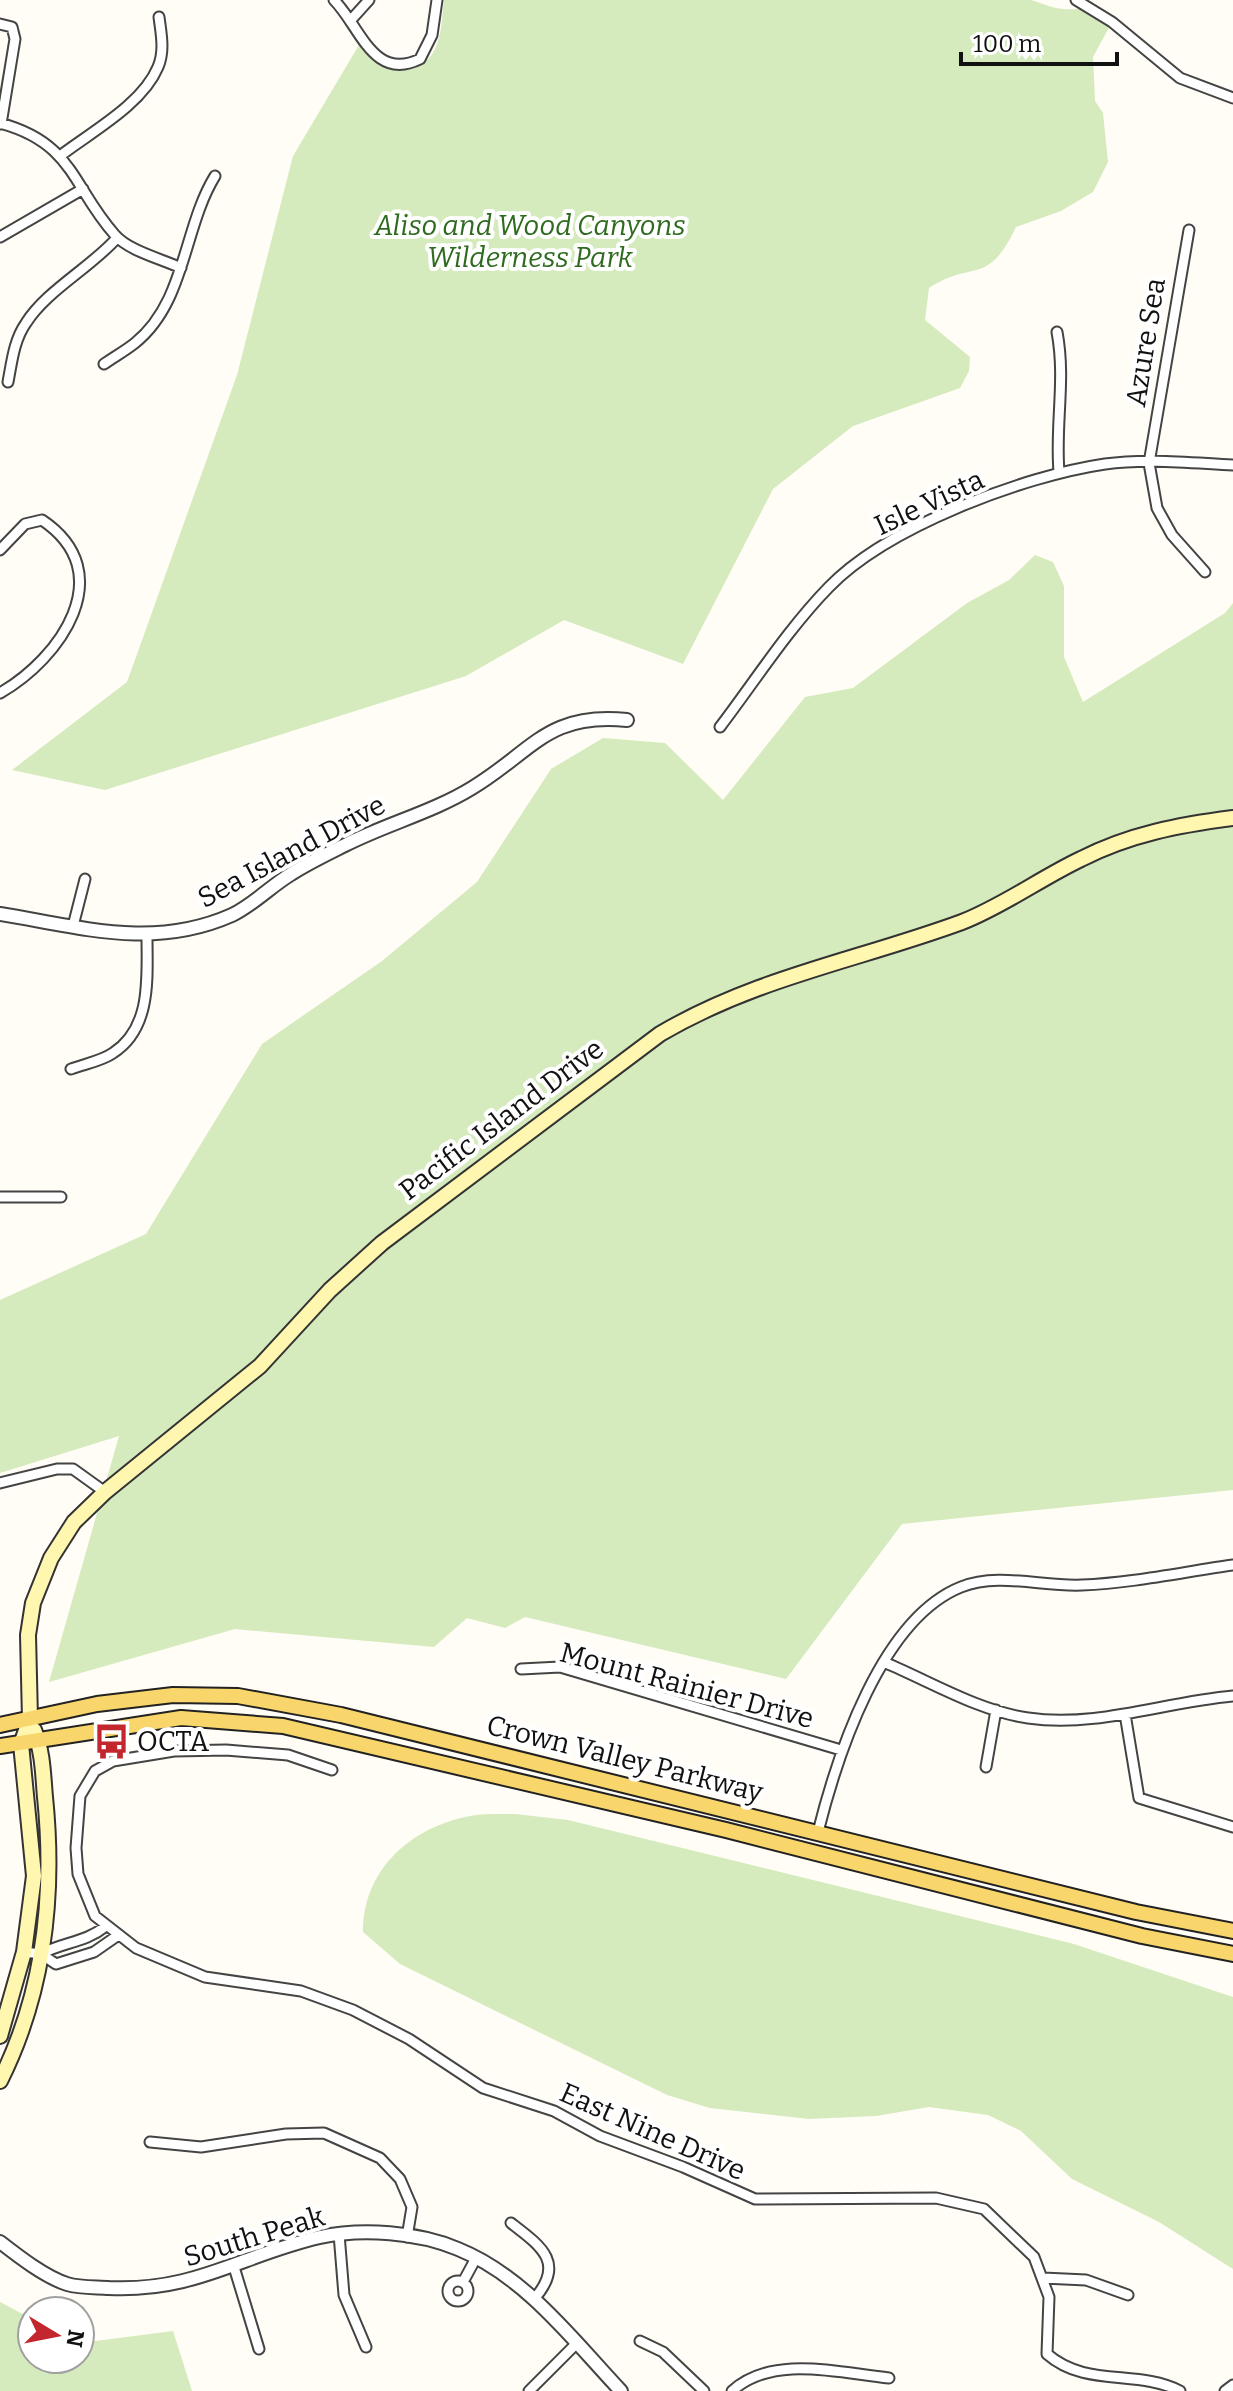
<svg xmlns="http://www.w3.org/2000/svg" width="1233" height="2391" font-family="Bitter,serif">
<style>
.green{fill:#d5ebbd}
.lines{fill:none;stroke-linecap:round;stroke-linejoin:round}
.minor-casing{stroke:#444;stroke-width:13}
.tertiary-casing{stroke:#444;stroke-width:16}
.secondary-casing{stroke:#333;stroke-width:18}
.primary-casing{stroke:#222;stroke-width:18}
.minor{stroke:#fff;stroke-width:9}
.tertiary{stroke:#fff;stroke-width:12}
.secondary{stroke:#fff6b0;stroke-width:14}
.primary{stroke:#f9d66b;stroke-width:14}
.labels{text-anchor:middle;stroke-width:8;stroke-linejoin:round;paint-order:stroke}
.park-label{font-size:28px;font-style:italic;fill:#2f6b1f;stroke:#fff}
.street-label{font-size:28px;fill:#111;stroke:#fff}
.poi-label{font-size:28px;fill:#111;stroke:#fff;text-anchor:start}
</style>
<rect width="100%" height="100%" fill="#fffdf5"/>
<path class="green" d="M444 0H1031C1042 3 1054 9 1064 9 1089 11 1091 0 1112 22L1093 57 1095 101 1103 113 1108 162 1093 192 1061 211 1016 227C987 288 973 259 929 288L925 320 970 357 969 371 960 388 853 426 773 489 683 664 564 620 466 676 105 790 12 770 127 682 237 375 293 156 359 45C375 71 418 83 435 49 442 35 442 16 444 0Z
M1035 555 1053 562 1064 586V657L1083 702 1225 613 1233 603V1490L902 1524 786 1679 525 1617 505 1628 467 1618 434 1647 235 1629 49 1682 119 1436 0 1473V1300L146 1234 262 1044 382 961 477 882 551 769 603 738 665 743 723 800 805 697 853 688 967 603 1009 580Z
M515 1814 568 1820 1074 1944 1233 1997V2269L1159 2222 1072 2179 1021 2131 988 2115 929 2107 876 2116 809 2119 710 2108 667 2095 400 1964 363 1932C363 1872 407 1830 465 1817 481 1813 499 1814 515 1814Z
M0 2302 32 2319V2359H80V2343L173 2331 192 2391H0Z"/>
<g class="lines">
<defs>
<path id="minor" d="M334 0C360 26 373 82 420 59L432 35 437 0
M1076 0 1112 22 1180 78 1233 98
M350 21 369 0
M0 24 12 27 15 39 1 124
M0 123C74 143 72 187 115 235 129 251 162 259 181 268
M60 156C91 132 142 105 158 67 165 51 161 33 159 17
M1189 230 1149 463 1157 508 1172 535 1205 572
M0 237 83 189
M1057 332C1066 380 1055 424 1059 472
M104 364C114 357 125 351 135 343 186 302 183 228 215 176
M8 382C12 361 14 340 26 323 46 291 90 268 117 238
M0 550 25 524 42 520C121 573 60 659 0 693
M720 727C755 681 788 629 829 587 887 527 1023 476 1105 464 1146 458 1192 463 1233 465
M73 926 85 879
M71 1069C84 1064 102 1061 113 1053 152 1028 147 977 147 937
M0 1197H61
M0 1483 57 1469H73L105 1492
M886 1663C931 1682 979 1711 1028 1718 1097 1728 1164 1702 1233 1696
M521 1669 560 1667 841 1750
M1125 1714 1139 1798 1233 1827
M986 1767 996 1710
M332 1770 288 1755 226 1750 174 1751 113 1761 95 1771 80 1796 76 1848 78 1874 95 1916 136 1948 205 1977 301 1991 353 2010 409 2039 483 2088 554 2111 600 2136 683 2167 755 2199 936 2198 984 2209 1034 2257 1049 2297 1047 2354C1086 2388 1137 2369 1180 2391
M818 1832C837 1756 881 1619 961 1587 998 1572 1043 1587 1082 1585 1132 1583 1183 1572 1233 1565
M24 1952 41 1954 56 1964 94 1952 117 1936
M41 1954C63 1942 85 1943 106 1926
M150 2142 201 2147 286 2134 324 2133 380 2158 400 2179 412 2207 407 2237
M511 2223C541 2246 566 2263 534 2299
M339 2234 344 2295 366 2347
M234 2267 259 2349
M1043 2278 1086 2280 1128 2295
M448 2291a10 10 0 1 1 20 0a10 10 0 1 1-20 0Z
M463 2282 476 2258
M640 2341 663 2352 704 2391
M529 2391 577 2343
M732 2391C773 2354 839 2373 889 2378
M1225 2391 1233 2385"/>
<path id="tertiary" d="M0 914C81 927 153 950 232 915 253 905 271 886 291 874 308 863 327 854 345 845 386 824 433 812 472 788 532 752 547 712 627 720
M0 2242C18 2256 45 2277 67 2284 80 2288 96 2287 109 2288 196 2292 241 2255 320 2237 362 2228 418 2232 458 2249 525 2276 573 2340 621 2391"/>
<path id="secondary" d="M0 2036 24 1952 34 1876 21 1744 30 1719 28 1635 33 1603 51 1558 74 1522 105 1492 260 1366 330 1290 382 1243 660 1034C757 977 859 960 962 922 1003 906 1041 878 1081 859 1130 834 1179 825 1233 818
M0 2081C44 1993 55 1895 45 1797 43 1775 43 1752 34 1730"/>
<path id="primary" d="M0 1725 97 1704 173 1695 238 1696 341 1715 1136 1912 1233 1931
M0 1746 181 1718 283 1726 726 1830 1142 1936 1233 1954"/>
</defs>
<use href="#minor" class="minor-casing"/>
<use href="#tertiary" class="tertiary-casing"/>
<use href="#secondary" class="secondary-casing"/>
<use href="#primary" class="primary-casing"/>
<use href="#minor" class="minor"/>
<use href="#tertiary" class="tertiary"/>
<use href="#secondary" class="secondary"/>
<use href="#primary" class="primary"/>
</g>
<defs>
<symbol id="bus-bare" viewBox="-9 -9 18 18"><path d="M-5-6H5V4H4V6H2V4H-2V6H-4V4H-5ZM-3.5-4V0h7V-4ZM-3.5 1.2v1.5H-2V1.2ZM2 1.2v1.5H3.5V1.2Z" fill="#c4262e" stroke="#fff" stroke-width="2.5" paint-order="stroke"/></symbol>
</defs>
<g fill-rule="evenodd">
<use href="#bus-bare" x="86" y="1716" width="51" height="51"/>
</g>
<g class="labels">
<g class="park-label">
<text x="530" y="235">Aliso and Wood Canyons<tspan x="530" dy="32">Wilderness Park</tspan></text>
</g>
<g class="street-label">
<text transform="translate(1145 342) rotate(-81)" y="10">Azure Sea</text>
<text transform="translate(929 502) rotate(-25)" y="10">Isle Vista</text>
<text transform="translate(291 851) rotate(-28)" y="10">Sea Island Drive</text>
<text transform="translate(501 1119) rotate(-37)" y="10">Pacific Island Drive</text>
<text transform="translate(687 1685) rotate(15)" y="10">Mount Rainier Drive</text>
<text transform="translate(625 1758) rotate(14)" y="10">Crown Valley Parkway</text>
<text transform="translate(653 2131) rotate(24)" y="10">East Nine Drive</text>
<text transform="translate(254 2236) rotate(-17)" y="10">South Peak</text>
</g>
<g class="poi-label">
<text x="137" y="1751">OCTA</text>
</g>
</g>
<g transform="translate(56 2335) rotate(100)"><circle r="38" fill="#ffffff" stroke="#a0a0a0" stroke-width="2"/>
<path d="M0-6L14 30L0 20L-14 30Z" fill="#c4262e"/>
<text y="-12" font-size="22" font-weight="bold" text-anchor="middle" fill="#111111">N</text>
</g>
<path d="M961 52v12h156v-12" fill="none" stroke="#111111" stroke-width="4"/>
<text x="973" y="52" font-size="24" fill="#111111" stroke="#ffffff" stroke-width="6" paint-order="stroke">100 m</text>
</svg>
